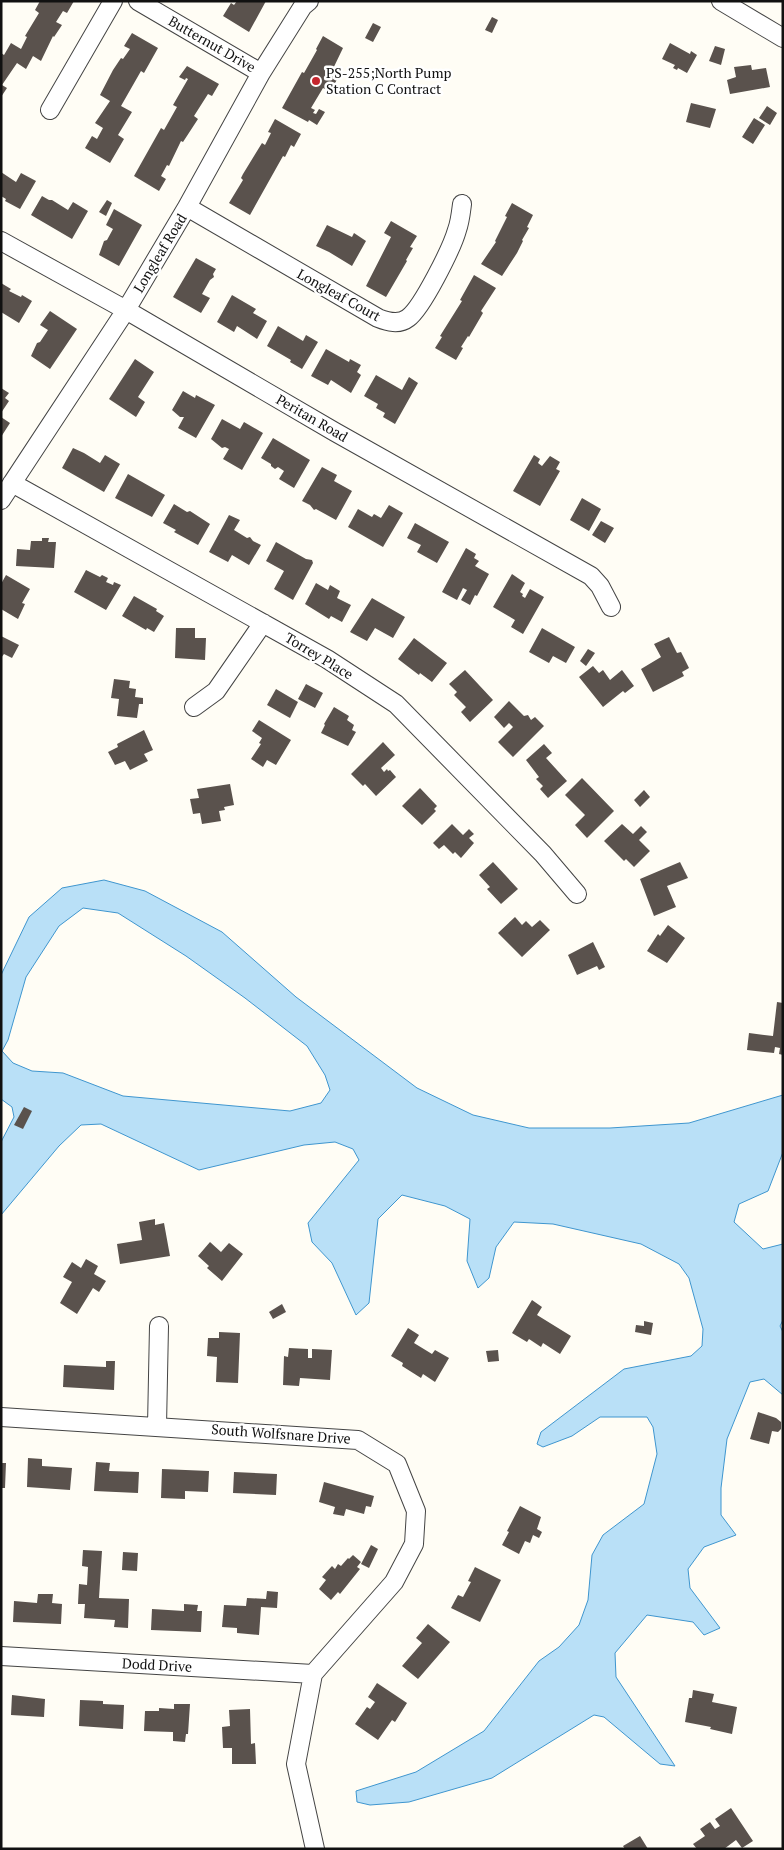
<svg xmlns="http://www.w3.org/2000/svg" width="784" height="1850" font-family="'PT Serif',serif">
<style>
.water{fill:#b9e0f7;stroke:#3f96cf;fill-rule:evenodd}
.building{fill:#5a524d}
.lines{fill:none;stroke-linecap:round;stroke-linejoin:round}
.minor-casing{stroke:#444;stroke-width:20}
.minor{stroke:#fff;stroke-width:18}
.poi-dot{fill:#c4262e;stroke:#fff;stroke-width:2}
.labels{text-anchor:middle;stroke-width:5;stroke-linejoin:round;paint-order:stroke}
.street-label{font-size:14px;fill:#111;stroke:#fff}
.poi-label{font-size:14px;fill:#111;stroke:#fff;text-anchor:start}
</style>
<rect width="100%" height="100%" fill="#fffdf5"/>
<path class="water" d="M104 880 145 891 222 932 296 997 417 1088 473 1115 529 1128H610L689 1123 783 1095V1152L768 1191 739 1204 734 1222 763 1249 783 1244V1320L780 1326 783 1332V1395L764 1379 750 1382 727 1439 721 1488V1515L736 1535 704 1547 688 1569 690 1588 720 1628 704 1635 693 1622 647 1615 615 1653 616 1677 675 1766 660 1764 604 1717 594 1715 492 1778 409 1802 370 1805 357 1802 356 1791 416 1772 484 1731 539 1661 559 1647 579 1625 588 1600 592 1555 603 1535 644 1504 657 1454 653 1427 647 1417H600L572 1436 543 1447 537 1444 541 1432 624 1369 691 1356 702 1346 703 1329 689 1278 679 1264 641 1244 553 1224 514 1222 496 1247 489 1278 478 1288 467 1261 470 1219 445 1206 402 1195 378 1219 369 1303 356 1315 332 1263 312 1242 308 1223 359 1160 353 1149 335 1142 304 1145 199 1170 101 1124 81 1125 59 1146 1 1215V1142L14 1117 12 1107 1 1099V975L29 917 62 888ZM83 908 118 913 186 956 245 998 307 1046 325 1075 330 1090 321 1103 290 1111 123 1096 63 1073 32 1071 13 1063 2 1051 8 1040 26 977 59 926Z"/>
<path class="building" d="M40 1H74L67 13 63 11 56 22 62 25 54 37 53 36 41 61 33 56 26 69 17 63 2 85 7 88 1 97V53L4 55 11 43 21 49 27 37 25 36 39 13 35 10Z
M237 1H266L249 32 223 16 231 3 234 5Z
M492 17 498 20 492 33 485 30Z
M373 23 381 27 373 42 365 38Z
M132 33 158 48 144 73 141 71 121 106 132 112 118 135 124 139 110 163 85 148 92 136 97 139 103 128 95 123 110 101 100 95 113 70 121 58 123 59 130 49 124 46Z
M323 36 343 48 330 75 337 79 334 86 331 92 323 88 311 108 315 110 313 113 316 114 319 109 325 112 317 125 309 120 308 122 282 108 302 72 304 73 317 50 316 49Z
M670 43 690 54 691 51 697 55 687 73 678 68 677 70 673 68 675 65 662 59Z
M715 46 725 49 721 65 709 61Z
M751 65 752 70 766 68 770 87 730 94 727 80 736 77 734 67Z
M187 66 219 84 212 96 208 94 194 116 198 119 183 142 181 141 169 166 167 165 161 176 166 179 159 191 134 176 161 128 164 130 177 107 173 105 188 79 186 78 185 80 179 77Z
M691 103 716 109 710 128 686 122Z
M767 106 777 113 770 125 759 118Z
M754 118 765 125 753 144 742 137Z
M275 119 301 134 294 147 291 145 285 157 283 156 250 215 229 203 243 180 241 178 243 174 262 143 265 145 271 133 268 132Z
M1 172 16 182 21 173 36 181 20 209 5 201 6 199 1 196Z
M42 196 49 200H52L68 210 73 202 88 211 72 239 31 215Z
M107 200 112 203 106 216 99 212Z
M512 203 533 215 527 227 529 228 522 240 523 241 517 253 502 276 481 264 496 242 495 241 507 217 505 216Z
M114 209 142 225 119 266 99 255 104 241 107 240 113 229 106 225Z
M391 221 417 236 410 247 413 248 406 260 407 261 386 297 366 286 391 237 384 233Z
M327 225 352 237 354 233 366 241 352 266 329 252 316 246Z
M196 258 216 269 213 274 214 277 210 280 202 294 210 298 201 313 173 297Z
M474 275 496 288 481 311 483 313 469 337 468 336 461 347 463 348 456 360 435 348 442 337 440 336 462 301 460 300Z
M1 283 11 289 9 291 21 297 22 295 32 301 19 323 1 312Z
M232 295 256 309 253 313 267 321 257 339 237 326 234 332 217 322Z
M50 311 77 329 50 369 31 356 37 343 40 342 48 330 40 325Z
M278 326 303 341 306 335 318 342 302 369 290 362 291 360 267 346Z
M326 349 349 362 350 359 361 365 357 372 361 375 351 393 331 380 328 385 311 376Z
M135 359 154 372 138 397 145 402 136 417 109 399Z
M376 375 402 390 409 377 418 383 395 424 383 417 385 413 376 408 378 404 364 396Z
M1 388 9 393 5 398 9 401 1 413Z
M183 391 195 398 196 395 215 405 196 438 178 428 184 417H180L172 410Z
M1 417 10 423 1 437Z
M222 419 240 429 244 422 263 433 242 470 223 459 229 449 225 447 222 448 211 439Z
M273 438 310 460 294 488 279 479 284 471 278 467 275 469 271 466V464L261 458Z
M73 448 84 453 100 463 105 455 120 464 104 492 62 468Z
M534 455 540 459 538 463 542 466 550 456 560 462 556 469 560 471 540 506 513 491Z
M322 467 337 475 334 481 352 491 336 520 316 509 314 510 310 505 302 501Z
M128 474 165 495 152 517 115 498Z
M582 498 601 509 589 531 570 520Z
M174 504 187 512 190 511 210 524 198 545 174 532 176 530 163 523Z
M389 505 403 513 383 547 348 527 358 509 372 517 374 514 381 518Z
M229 515 240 520 234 530 247 538 250 537 253 541 261 545 249 565 232 555 228 562 209 552Z
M601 521 614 528 605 543 592 535Z
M415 523 449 542 437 563 417 552 421 545 407 538Z
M42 538H49L48 542H56L54 568 16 566 17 549 30 550 31 541H42Z
M276 542 306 559 312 560 313 563 293 600 274 589 284 571 266 561Z
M466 548 476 554 474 558 479 561 475 566 489 574 477 596 475 595 470 605 461 600 467 590 463 588 457 600 442 592Z
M86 570 100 577 102 575 108 578 106 582 113 585 114 582 121 585 106 610 74 592Z
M512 574 525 583 520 592 523 594 522 596 525 598 530 589 544 597 523 634 511 627 515 620 493 607Z
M6 575 30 589 22 603 25 604 18 619 1 609V584Z
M316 583 328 590 330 585 340 591 337 598 351 605 342 622 331 616 329 619 305 604Z
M134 596 157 609 156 611 164 616 154 632 147 628 146 630 122 616Z
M372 598 405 617 393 638 375 628 367 641 350 632Z
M176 628H195V638H206L205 660 175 658Z
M542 628 575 647 566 663 553 656 549 663 529 652Z
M1 636 19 645 12 658 4 654 1 658Z
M669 637 677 653 681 652 689 668 682 672 684 676 653 692 641 669 661 657 654 644Z
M414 638 447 663 432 682 420 673 419 675 398 659Z
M588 649 595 653 586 666 580 661Z
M593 666 599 673 603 670 610 680 622 670 634 686 625 693 623 691 603 707 579 677Z
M465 670 493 700 470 722 461 712 466 707 454 695 457 692 449 684Z
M114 679 130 681 129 688 136 689 135 697 143 698V704H139L137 718 117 716 119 699 111 698Z
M306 684 323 693 315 708 298 699Z
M276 689 298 702 290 718 267 705Z
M509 701 524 716 528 715 531 720 535 717 544 726 513 757 498 742 513 727 509 723 504 728 494 717Z
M334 707 349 716 347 720 354 725 352 730 356 732 348 746 321 733 325 725 324 724Z
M259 720 291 740 276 765 267 760 263 767 251 759 261 744 259 743 262 738 252 731Z
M144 730 153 750 144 754 148 761 130 770 125 761 115 765 108 752 118 747 117 744Z
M383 742 395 755 381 768 384 772 387 769 388 771 390 770 396 777 376 796 365 784 363 786 351 774Z
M544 744 552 753 546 758 567 781 548 798 540 789 543 786 536 779 539 777 526 760Z
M582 778 614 811 587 838 575 825 585 815 565 795Z
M230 784 234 805 224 807 225 810 219 811 221 821 202 824 200 813 193 814 190 799 199 798 197 789Z
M420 788 437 806 434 809 436 811 422 825 402 806Z
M644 790 650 797 640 807 634 800Z
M452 824 463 835 469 829 474 834 469 838 474 843 461 858 455 852 453 854 444 845 439 849 433 843Z
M622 824 633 834 641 826 647 832 639 840 650 851 634 867 626 859 624 861 604 841Z
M493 862 518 889 501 904 487 889 490 887 479 875Z
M680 862 688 878 667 886 676 907 654 916 640 879Z
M515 917 522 925 526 921 532 927 540 920 550 930 522 957 498 933Z
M668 925 685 938 667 963 647 951 658 934 660 936Z
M593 942 605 967 599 970 597 966 577 975 568 955Z
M777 1002 783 1003V1055L779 1054 780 1048 775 1047 774 1053 747 1050 749 1033 773 1036Z
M24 1107 32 1111 23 1129 14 1125Z
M155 1219V1225L164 1223 170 1256 120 1264 117 1244 142 1240 139 1222Z
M210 1242 221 1252 229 1243 243 1254 222 1281 207 1268 209 1266 198 1256Z
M86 1259 98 1266 94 1274 106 1281 99 1292 93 1288 77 1314 60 1303 72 1282 63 1277 72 1262 81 1268Z
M532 1300 542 1307 537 1315 571 1336 560 1354 543 1343 541 1347 529 1339 527 1342 512 1333Z
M282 1304 286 1312 273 1319 269 1312Z
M644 1321 653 1323 651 1335 635 1332 636 1325 644 1326Z
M408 1328 419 1335 414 1343 432 1354 435 1350 449 1358 435 1382 423 1374 421 1378 402 1366 403 1363 391 1356Z
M219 1332 240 1333 238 1383 216 1382 217 1357 207 1356 208 1338H219Z
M289 1348 308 1349V1358H312V1349L332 1350 330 1380 300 1378 299 1386 283 1385 284 1356 288 1357Z
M498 1350 499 1361 488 1362 486 1351Z
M106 1361H115L114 1390 63 1387 64 1365 106 1367Z
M758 1412 776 1418 781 1422V1429L778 1432 772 1431 769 1444 750 1439Z
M28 1458 42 1459V1466L72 1468 70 1490 27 1487Z
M96 1462 110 1463 109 1471 139 1472 138 1493 94 1491Z
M1 1463H6L5 1488H1Z
M162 1469 209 1471 208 1492 185 1491V1499L161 1498Z
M234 1472 277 1474 276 1495 233 1493Z
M324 1482 374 1496 371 1507 366 1506 364 1514 346 1509 344 1516 333 1514 335 1507 319 1502Z
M520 1506 541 1517 537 1529 542 1532 539 1538 533 1535 530 1543 525 1541 519 1554 502 1545 509 1532 507 1531Z
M371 1545 378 1549 369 1568 361 1564Z
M83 1550 102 1551 99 1598 129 1599 128 1628 114 1627 115 1620 84 1618 85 1604H78L79 1584 87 1585 88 1567 82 1566Z
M123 1552 138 1553 137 1571 122 1570Z
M353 1555 361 1562 357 1567 360 1569 340 1594 338 1592 331 1600 319 1589 326 1580 322 1577 332 1566 335 1569 338 1564 341 1566 348 1558 349 1559Z
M475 1567 501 1580 480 1622 451 1608 458 1595 463 1597 471 1582 468 1581Z
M267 1591 278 1592 277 1608 261 1607 259 1635 237 1633V1628L222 1627 224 1605 246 1606 247 1598 266 1599Z
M38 1594H53L52 1603 62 1604 61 1624 13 1622 14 1601 37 1603Z
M184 1604 198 1605 197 1611H202L201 1632 151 1630 152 1609 184 1611Z
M428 1624 450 1642 418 1679 402 1666 422 1643 416 1638Z
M377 1683 407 1703 395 1722 392 1720 378 1740 355 1724 367 1707 370 1709 375 1702 368 1697Z
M693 1690 714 1694 712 1702 737 1707 732 1734 710 1729 711 1727 685 1722 689 1698H692Z
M12 1695 45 1699 44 1717 11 1715Z
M80 1700 103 1701V1704L124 1705 123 1729 79 1726Z
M174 1704H190L188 1734H186L185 1742 173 1741V1732L144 1731 145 1711H159V1708L174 1709Z
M250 1709 251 1744 255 1743 256 1764H232V1748H223L222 1727 230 1726 229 1710Z
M731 1808 753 1841 742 1848 736 1840 724 1849H697L693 1844 705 1836 700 1829 710 1822 715 1829 720 1826 715 1819Z
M640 1836 648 1849H625L623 1846Z"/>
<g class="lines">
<defs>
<path id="minor" d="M138 1 261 73
M721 1 783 38
M50 110 113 1
M187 207 378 318C388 322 399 325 408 318 422 308 452 248 457 230 460 222 461 212 462 204
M1 241 126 310 335 432 591 576 600 586 611 607
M12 483 327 659 396 704 543 854 577 894
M1 500 126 310 187 207 261 73 303 6 309 1
M194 707 216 691 263 623
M1 1417 358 1440 397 1464 416 1511 414 1544 394 1582 313 1674 296 1764 315 1849
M157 1426 159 1326
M1 1656 313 1674"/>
</defs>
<use href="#minor" class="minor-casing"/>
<use href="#minor" class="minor"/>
</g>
<circle class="poi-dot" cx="316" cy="81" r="5"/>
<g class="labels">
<g class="street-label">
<text transform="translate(212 44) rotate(30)" y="5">Butternut Drive</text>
<text transform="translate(160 253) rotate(-59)" y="5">Longleaf Road</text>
<text transform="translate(339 295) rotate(29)" y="5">Longleaf Court</text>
<text transform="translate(312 418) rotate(30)" y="5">Peritan Road</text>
<text transform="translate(319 656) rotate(31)" y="5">Torrey Place</text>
<text transform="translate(281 1434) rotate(4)" y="5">South Wolfsnare Drive</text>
<text transform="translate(157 1665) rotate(3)" y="5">Dodd Drive</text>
</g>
<g class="poi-label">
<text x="326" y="78">PS-255;North Pump<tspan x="326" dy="16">Station C Contract</tspan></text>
</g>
</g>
<rect width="784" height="1850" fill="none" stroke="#111111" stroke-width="5"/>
</svg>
